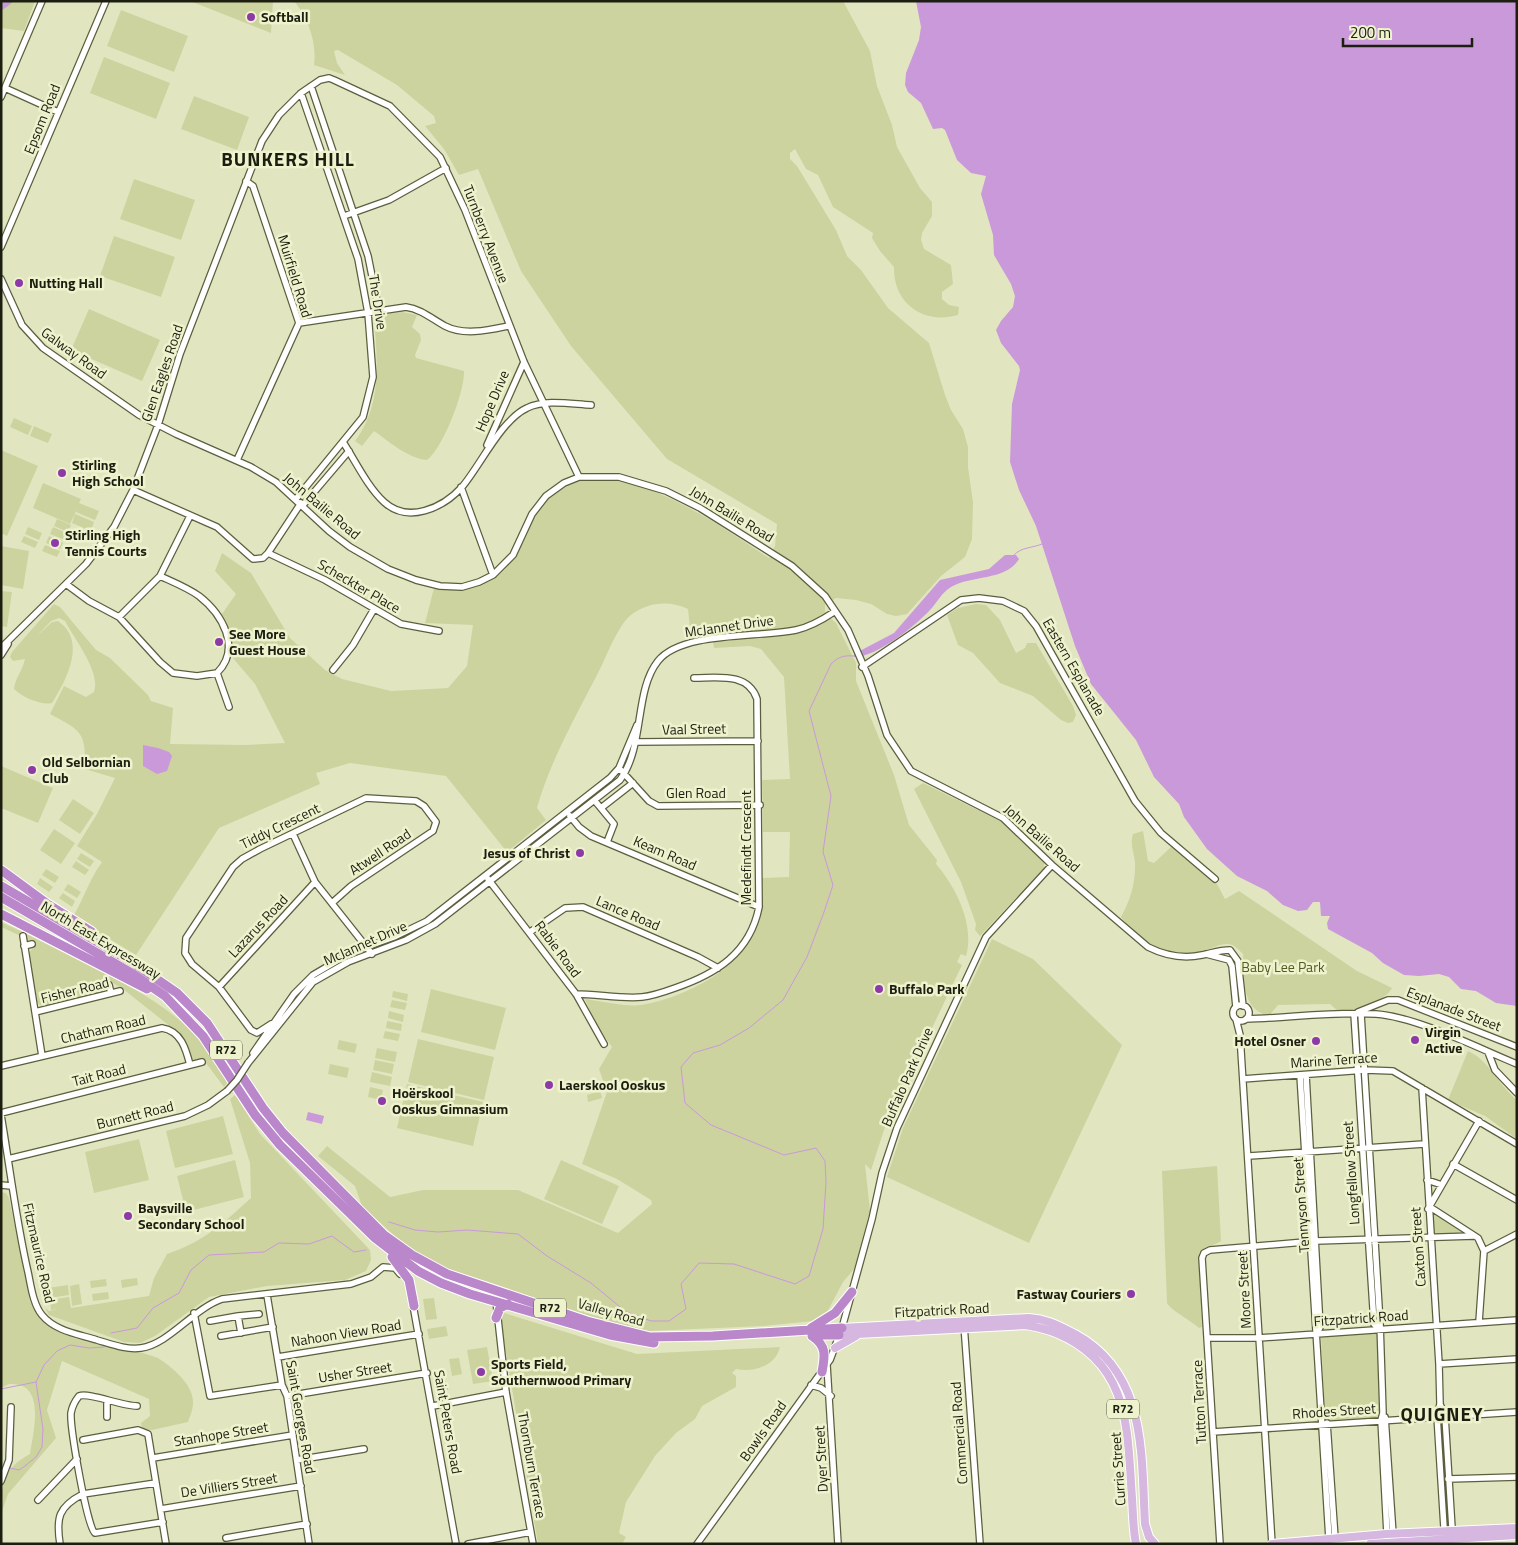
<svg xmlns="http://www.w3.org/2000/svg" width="1518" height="1545" font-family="'Titillium Web',sans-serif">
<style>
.green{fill:#ccd39f}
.water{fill:#c999da}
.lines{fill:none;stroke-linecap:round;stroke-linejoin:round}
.stream{stroke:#c999da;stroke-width:1}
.river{stroke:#c999da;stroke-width:8}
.minor-casing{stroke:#5b5f3e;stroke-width:8}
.major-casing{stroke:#fff;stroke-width:10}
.highway-casing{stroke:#fff;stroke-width:11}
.minor{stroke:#fff;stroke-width:5.5}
.major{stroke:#d5b7df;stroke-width:8}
.highway{stroke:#b987ca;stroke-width:9}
.minor-bridge-casing{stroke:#5b5f3e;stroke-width:8;stroke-linecap:butt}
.minor-bridge{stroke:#fff;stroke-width:5.5}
.poi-dot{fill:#8d39a8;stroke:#eef3ce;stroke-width:2}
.labels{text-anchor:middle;stroke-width:5;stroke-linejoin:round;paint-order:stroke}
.shield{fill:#eef3ce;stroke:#5b5e49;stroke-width:1}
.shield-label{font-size:12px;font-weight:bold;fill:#1c1e10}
.poi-label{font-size:14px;font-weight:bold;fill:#1c1e10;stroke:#eef3ce;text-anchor:start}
.street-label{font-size:14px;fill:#1c1e10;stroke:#eef3ce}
.park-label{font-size:14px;fill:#545a20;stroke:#eef3ce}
.district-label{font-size:19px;font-weight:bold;letter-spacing:1px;fill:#1c1e10;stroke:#eef3ce}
</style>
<rect width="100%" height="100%" fill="#e1e6c1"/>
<path class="green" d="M1 1H35L24 31 1 28Z
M190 1H273L271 33Z
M294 1H843L870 51 877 86 892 125 897 147 920 188 932 202V216L922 233 921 240 924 249 951 265 953 284 942 292V299L949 305 959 307 958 315C923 325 893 303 894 267L880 251 872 238 873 233 833 207 818 175 806 169 795 149 790 153V159L797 166 836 230 847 256 861 270 888 308 929 343 945 395 951 410 963 429 968 447V467L973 502 972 539 965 557 941 576 907 614 896 616 887 614 871 604 856 600 836 598 825 604V613L836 623 856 663V681L894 775 909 825 937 860 936 864C956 887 975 925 966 956L961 954 957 962 962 965 885 1127 871 1170 865 1164 870 1211 854 1269 843 1282 823 1320 763 1326 649 1331 609 1322 553 1304 445 1268 410 1250 362 1206 355 1186 318 1156 327 1146 390 1197 423 1190H518L618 1233 652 1204 651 1200 617 1179 582 1164 607 1092 599 1069 612 1047 594 1021 585 999C600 1001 626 1007 641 1005 690 997 755 962 762 909 763 899 762 888 762 878L789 877 790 832H763L762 780 790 779 784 677 761 649 750 646 714 648 712 636 708 629H690L688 609C669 600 648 602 631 615 620 623 608 652 602 665 579 711 551 758 537 808L546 820 507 852 446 776 350 763 316 773 320 784 219 828 136 955 73 917C84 898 89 880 102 862L77 846 97 814 115 778 85 769C86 731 81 731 50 714L64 686 86 697 94 692C101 672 75 640 65 621L59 618 51 621 37 636 52 622 58 621C87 641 67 679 52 703 42 706 22 697 14 689 15 678 23 670 25 659L13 661 10 657 12 652 54 604 60 607 96 650 110 658 148 695 151 701 173 708 170 744 245 745 285 743 255 684 232 657C232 640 231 629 222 614L236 594 215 571 222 553 251 573 290 638 325 670 342 679 391 691 448 688 467 666 473 625 425 623 434 588C481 592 504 582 525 538 531 525 535 512 544 501 600 437 718 525 769 558L775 546 777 524 667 459 571 346 521 271 478 169 459 175 444 149 425 126 436 123 434 116 397 85 338 50 334 51 337 63 345 75 314 65C317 42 308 18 294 1Z
M121 10 188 36 174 72 107 46Z
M104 57 170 83 156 119 90 93Z
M194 96 249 117 237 150 181 129Z
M134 179 195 200 181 240 120 219Z
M114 236 175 257 161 297 100 276Z
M89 309 160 340 142 381 71 350Z
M402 312 417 315 412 327 420 334 421 340 415 355 416 358 464 371C465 391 443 448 427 460 407 458 390 442 374 431L362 446 355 441C383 404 377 359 374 316Z
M14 418 32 426 28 435 10 427Z
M34 426 52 434 48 443 30 436Z
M1 450 38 466 7 536 1 533Z
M43 483 81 499 79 503 99 511 95 520 76 512 78 507 70 524 33 508Z
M75 514 94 522 91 531 72 523Z
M57 519 71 525 68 532 54 526Z
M28 527 42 533 39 540 25 534Z
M53 527 67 533 65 540 50 534Z
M24 536 38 542 35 548 21 542Z
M49 536 63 543 60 549 46 543Z
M45 545 60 551 57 557 42 551Z
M1 546 29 551 23 589 1 585Z
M1 591 12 592 7 627 1 626Z
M976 604 986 605 1000 620 1016 653 1025 648 1027 643H1036L1073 706 1076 715 1073 722 1068 723 1061 720 1033 696 1000 683 973 653 958 645 947 615 958 608Z
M1 766 53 788 38 823 1 808Z
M923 783 1002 822 1044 863V868L980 936 975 930 976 924 961 882 914 789Z
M73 799 94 813 80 834 59 820Z
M54 829 75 843 61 864 40 850Z
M1143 831 1148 861 1154 863 1172 846 1217 884 1225 899 1239 891 1357 971 1392 988C1385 1002 1354 1011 1339 1012L1330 1004 1278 1005 1269 1016C1240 1009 1245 978 1243 954 1238 949 1234 944 1227 944 1218 944 1209 950 1201 952 1170 959 1139 942 1121 917 1129 903 1135 885 1135 868 1136 856 1129 846 1133 834Z
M81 853 94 861 90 867 77 859Z
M76 861 89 870 85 875 72 867Z
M46 869 59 877 55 883 42 875Z
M40 878 53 887 49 892 37 884Z
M68 884 81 892 77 898 64 890Z
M63 893 75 901 72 907 59 898Z
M1 922C28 934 54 948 80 961 138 990 201 1020 227 1083L224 1087 203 1059 195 1061 192 1060 182 1038 176 1031 123 989 109 981 106 991 97 995 47 1006 40 1005 36 1001 29 958V953L36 943 1 927Z
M992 939 1033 959 1122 1045 1029 1243 887 1177 903 1128Z
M431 989 506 1008 495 1050 421 1032Z
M393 991 408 994 407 1001 392 997Z
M392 1000 407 1003 405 1010 390 1007Z
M389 1011 404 1015 403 1022 388 1018Z
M387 1021 402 1024 401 1031 386 1028Z
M385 1031 400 1034 398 1041 383 1038Z
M418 1039 494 1057 484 1100 408 1082Z
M339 1040 357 1044 355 1053 337 1049Z
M377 1048 397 1052 395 1062 375 1058Z
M1468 1051C1489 1060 1499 1086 1517 1100V1139L1485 1116 1448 1100Z
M375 1060 394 1064 392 1074 373 1070Z
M330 1064 349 1068 347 1078 328 1074Z
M372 1072 392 1077 390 1086 370 1082Z
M407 1084 483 1102 473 1146 397 1128Z
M370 1087 383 1090 381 1100 368 1097Z
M600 1091 602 1098 588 1102 587 1095Z
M235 1095 260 1134 370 1250 371 1260 366 1271 345 1280 267 1286 209 1297 155 1336 140 1343 124 1342 49 1315 45 1308 49 1311 58 1309 51 1310 50 1300 69 1297 71 1308 149 1296 154 1278 167 1254C205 1241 222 1224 251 1198L250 1163 230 1099Z
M223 1116 233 1154 175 1168 166 1131Z
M139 1139 149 1180 94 1193 85 1152Z
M235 1160 244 1197 186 1212 177 1176Z
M561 1160 619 1186 602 1224 544 1199Z
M1217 1166 1221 1241C1213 1246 1206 1246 1199 1253L1202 1327 1199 1328C1192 1321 1170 1310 1167 1303L1162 1171Z
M1 1192 6 1193 9 1198 30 1301C35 1311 40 1320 49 1326 79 1347 125 1345 158 1358 172 1367 194 1385 193 1403 193 1410 190 1416 188 1422L152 1430 142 1429 141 1423 150 1416 149 1399 62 1361 47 1410 56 1438 8 1494 1 1514C1 1485 3 1468 30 1454 33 1433 47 1381 9 1384L1 1388Z
M1432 1211 1466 1233 1434 1234 1432 1231Z
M137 1278 138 1285 122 1288 121 1280Z
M106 1279 107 1286 91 1288 90 1281Z
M79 1284 82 1304 72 1306 70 1286Z
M68 1285 69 1295 49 1298 48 1288Z
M108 1292 109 1299 93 1301 92 1294Z
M434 1298 437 1319 426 1320 423 1299Z
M504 1313 637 1354 780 1347C776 1366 753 1373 736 1369L732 1373 736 1376V1387L702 1406 695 1419 676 1433 655 1456 626 1502 619 1533 626 1537 622 1544H538L500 1317Z
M446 1326 448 1336 429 1339 427 1329Z
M1375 1332 1377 1334 1382 1411 1375 1418 1330 1420 1325 1415 1321 1337Z
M487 1347 493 1381 473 1384 467 1350Z
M459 1358 462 1374 452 1376 449 1359Z"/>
<path class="water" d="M916 1H1517V1006L1496 1003 1476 991 1461 989 1449 977 1439 974 1419 976 1404 975 1383 963 1372 953 1328 929 1327 923 1330 916H1321L1320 902H1313L1307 910 1298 911 1283 905 1267 891 1237 876 1207 849 1184 817 1179 804 1154 777 1136 740 1091 684 1075 646 1036 526 1019 490 1010 462 1012 404 1020 370 1019 366 1001 343 996 330 1001 321 1013 307 1015 296 1011 284 994 255 993 235 981 194 986 176 971 173 957 160 945 130 942 128 933 129 921 103 908 92 905 85 906 73 919 40 921 27Z
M1005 555H1016L1019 559C1006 581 972 575 951 587 941 593 937 603 930 610 915 626 877 657 854 657V654L894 633 940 580 989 569Z
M143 745 158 748 169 752 172 756 167 771 157 774 143 766Z
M308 1112 324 1116 322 1124 306 1120Z
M443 1374 448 1389 445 1391 441 1389 438 1378Z"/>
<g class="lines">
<path class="stream" d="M1014 555C1021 547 1033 548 1042 544
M389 1222 415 1230 438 1232 467 1230 518 1234 547 1256 591 1283 625 1311 651 1321H669L686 1309 681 1284 699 1263 734 1264 795 1284 809 1276 823 1229 826 1182 825 1161 816 1148 784 1155 711 1125 685 1103 681 1067 693 1053 720 1045 749 1028 783 1000 807 957 824 912 833 885 823 852 831 796 809 711 831 664C838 657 844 655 854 656
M111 1333 137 1328 153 1308 179 1293 191 1270 209 1255 264 1252 279 1243 309 1244 332 1236 354 1252 366 1250
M1 1389 36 1382
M10 1468 19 1470 25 1466 36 1457 42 1447 43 1429 36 1382 44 1365 57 1351 70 1345 89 1348 104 1347"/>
<path class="river" d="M1 6 8 1"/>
<defs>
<path id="minor" d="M311 86 368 256 379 311
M5 88 58 112
M1 97 42 1
M344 216 389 200 446 168
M1 247 106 1
M1 279 22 325 43 348 139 415 176 434 251 467 276 482 329 531 350 547 388 569 416 580 440 586 462 587 479 582 493 575 513 555 532 514 546 496 564 483 579 477H619L666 491 700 508 792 566 825 596 848 630 868 676 887 735 911 771 1003 818 1052 865 1148 947C1166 956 1183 959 1202 955 1212 953 1219 950 1230 950L1238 961 1243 1006
M299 323 406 307C421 309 432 319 445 326 464 336 489 330 508 326
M343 442C356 462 367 486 384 502 408 524 443 508 462 487 480 466 501 420 527 408 545 399 571 404 591 405
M487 445 524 362
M237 460 299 323 253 186 246 181
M461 487 493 575
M133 490 217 527 253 559 263 558 268 553 301 503
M296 499 363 417 373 377 368 313 358 259 301 93
M303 505 349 451
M268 553 325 580 401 624 439 631
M66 584 89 601 119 617 160 662 173 673 197 676 217 673C242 648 222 614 199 596 188 588 173 582 160 576
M119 617 160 576 190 516
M1 648 86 564 114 527 133 490 158 425 180 354 262 141 279 115 301 93 320 80 329 78 334 80 390 106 440 157 465 210 524 362 579 477
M1 655 8 644
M862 667 961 600 979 598 1003 601 1024 611 1036 626 1135 801 1161 833 1215 879
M333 670 353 645 374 609
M217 673 229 707
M636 742 758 741
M619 768 649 801 658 806 760 805
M595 801 614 824 607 842
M601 808 633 783
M570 816 579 827 591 836 759 907
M293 834 315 882 372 954
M488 879 576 994 604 1044
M530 932 565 908 583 907 698 957 718 968
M23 936 42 1056
M24 946 32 944
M1206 954 1229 960 1232 966 1236 1007
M109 985 111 993
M219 987 315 882
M576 994C598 994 621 999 642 997 653 996 664 992 675 988 716 974 750 953 759 907L757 699C748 672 717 678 694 678
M1233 1013a8 8 0 1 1 16 0a8 8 0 1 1-16 0Z
M35 1012 120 991
M1358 1012 1388 1000H1398L1517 1047
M1354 1014 1374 1324 1379 1329
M1361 1014 1380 1323 1383 1413 1381 1420 1387 1534
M1236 1019 1240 1035 1272 1544
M1246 1019C1289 1018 1333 1011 1376 1014 1417 1017 1478 1048 1517 1064
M271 1024 257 1033 251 1030 219 987 192 964 185 953 186 938 233 867 242 859 260 849 366 798 416 801 424 806 436 822 433 831 351 886 332 903
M1488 1052 1495 1070 1517 1093
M253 1053 294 994 313 975 352 952 394 937 427 921 610 778 619 768 637 725
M248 1063 313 982 348 962 406 940 435 924 620 780C645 746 634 691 658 661 682 631 759 638 796 630 810 627 822 620 834 612
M1 1066 162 1028C181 1031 186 1049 190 1065
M1300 1075 1329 1539
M1306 1075 1320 1327 1317 1334
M1243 1079 1365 1070 1393 1071 1517 1144
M1422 1088 1439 1364 1440 1404 1437 1416 1445 1544
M1 1113 202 1062
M1 1115C10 1168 16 1220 28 1272 31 1286 33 1304 42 1315 55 1331 78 1334 97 1340 111 1344 126 1350 141 1348 169 1344 193 1309 222 1299L351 1284 371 1277 383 1267 395 1268 400 1274
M1249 1156 1424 1144
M8 1159 185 1116 208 1105 227 1091
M1453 1164 1517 1200
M1427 1180 1442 1185
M1 1185 11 1186
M1430 1207 1478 1238 1484 1251
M1428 1209 1479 1121
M267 1295 282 1385 287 1396 309 1544
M496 1301 506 1392 533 1544
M413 1305 456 1544
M194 1313 210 1396 282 1385
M210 1321 238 1316
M1479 1322 1484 1251 1517 1234
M964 1325 980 1544
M241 1333 238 1316 259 1314
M221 1336 273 1327
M1208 1338H1259L1517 1320
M278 1357 419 1334
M1439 1364 1517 1359
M827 1365 838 1544
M811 1385 821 1388 831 1396
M287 1396 427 1373
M1440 1404 1445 1416 1453 1544
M137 1406C121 1406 89 1392 79 1396 75 1401 72 1407 71 1413 70 1427 87 1528 95 1533L163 1522
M433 1406 506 1392
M107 1417V1401
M1385 1417 1393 1534
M1327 1423 1335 1538
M1213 1432 1517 1412
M83 1440 138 1430 148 1434 166 1544
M153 1458 293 1435
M297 1460 364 1449
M1448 1479 1517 1477
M1 1481 9 1460 11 1407
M38 1500 77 1459
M161 1509 301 1486
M226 1538 307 1524
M60 1544C56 1518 58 1507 83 1494L156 1483
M468 1544 531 1532
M697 1544 830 1360 842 1328 872 1219 882 1173 897 1128 986 937 1052 865
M1220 1544 1202 1258 1204 1253 1210 1250 1316 1241 1474 1236"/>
<path id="major" d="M842 1328 1029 1318C1047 1319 1059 1326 1075 1334 1147 1373 1141 1453 1145 1524L1149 1537 1155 1544
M839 1335 1026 1325C1036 1327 1047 1329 1056 1333 1131 1364 1127 1430 1132 1498 1133 1513 1133 1529 1136 1544
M835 1348 856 1336
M1272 1544 1387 1534 1517 1528
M1370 1544 1517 1535"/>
<path id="highway" d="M1 870 46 903 92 932
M1 886 132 962 177 993 207 1023 263 1108 283 1133 384 1235 412 1255 447 1274 587 1321 650 1337 713 1336 842 1328
M1 897 133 974 165 996 203 1036 255 1115 280 1145 375 1238 418 1271 441 1283 470 1294 610 1335 654 1343
M1 914 147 989
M392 1257 409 1280 414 1306
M496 1318 500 1308 508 1304
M811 1328 835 1313 852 1292
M814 1335H839
M812 1336C827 1346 825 1356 822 1372"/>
</defs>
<use href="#minor" class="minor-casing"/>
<use href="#major" class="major-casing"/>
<use href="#highway" class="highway-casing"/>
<use href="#minor" class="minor"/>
<use href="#major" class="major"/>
<use href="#highway" class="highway"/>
<defs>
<path id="minor-bridge" d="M227 1091 237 1080 248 1063"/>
</defs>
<use href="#minor-bridge" class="minor-bridge-casing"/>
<use href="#minor-bridge" class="minor-bridge"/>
</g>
<g class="poi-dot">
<circle cx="251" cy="17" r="5"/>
<circle cx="19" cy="283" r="5"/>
<circle cx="62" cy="473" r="5"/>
<circle cx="55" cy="543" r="5"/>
<circle cx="219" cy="642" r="5"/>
<circle cx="32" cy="770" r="5"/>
<circle cx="580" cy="853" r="5"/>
<circle cx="879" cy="989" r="5"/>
<circle cx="1415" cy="1040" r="5"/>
<circle cx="1316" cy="1041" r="5"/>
<circle cx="549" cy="1085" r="5"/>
<circle cx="382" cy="1101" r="5"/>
<circle cx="128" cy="1216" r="5"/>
<circle cx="1131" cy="1294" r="5"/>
<circle cx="481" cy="1372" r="5"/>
</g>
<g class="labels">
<g class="shield">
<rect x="210" y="1040.5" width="32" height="19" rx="4"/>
<rect x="534" y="1298.5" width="32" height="19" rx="4"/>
<rect x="1107" y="1399.5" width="32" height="19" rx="4"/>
</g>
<g class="shield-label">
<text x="226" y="1054">R72</text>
<text x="550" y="1312">R72</text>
<text x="1123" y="1413">R72</text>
</g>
<g class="poi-label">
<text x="261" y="22">Softball</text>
<text x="29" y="288">Nutting Hall</text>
<text x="72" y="470">Stirling<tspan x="72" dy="16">High School</tspan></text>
<text x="65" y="540">Stirling High<tspan x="65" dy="16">Tennis Courts</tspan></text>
<text x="229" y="639">See More<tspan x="229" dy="16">Guest House</tspan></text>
<text x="42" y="767">Old Selbornian<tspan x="42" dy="16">Club</tspan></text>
<text x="570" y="858" text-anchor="end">Jesus of Christ</text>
<text x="889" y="994">Buffalo Park</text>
<text x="1425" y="1037">Virgin<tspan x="1425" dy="16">Active</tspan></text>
<text x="1306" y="1046" text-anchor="end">Hotel Osner</text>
<text x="559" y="1090">Laerskool Ooskus</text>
<text x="392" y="1098">Hoërskool<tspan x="392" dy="16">Ooskus Gimnasium</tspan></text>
<text x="138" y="1213">Baysville<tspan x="138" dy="16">Secondary School</tspan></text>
<text x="1121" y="1299" text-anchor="end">Fastway Couriers</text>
<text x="491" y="1369">Sports Field,<tspan x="491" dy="16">Southernwood Primary</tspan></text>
</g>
<g class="street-label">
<text transform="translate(42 119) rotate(-68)" y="5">Epsom Road</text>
<text transform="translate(486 234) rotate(69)" y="5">Turnberry Avenue</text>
<text transform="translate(295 276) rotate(73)" y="5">Muirfield Road</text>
<text transform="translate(378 302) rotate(81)" y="5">The Drive</text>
<text transform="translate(74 353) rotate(36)" y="5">Galway Road</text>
<text transform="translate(162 373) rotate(-71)" y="5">Glen Eagles Road</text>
<text transform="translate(492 401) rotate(-67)" y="5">Hope Drive</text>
<text transform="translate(322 506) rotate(40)" y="5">John Bailie Road</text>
<text transform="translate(732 514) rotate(31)" y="5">John Bailie Road</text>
<text transform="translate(359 586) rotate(30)" y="5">Scheckter Place</text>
<text transform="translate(729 626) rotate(-8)" y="5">McJannet Drive</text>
<text transform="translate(1074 667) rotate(60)" y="5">Eastern Esplanade</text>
<text transform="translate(694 729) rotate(-1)" y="5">Vaal Street</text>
<text x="696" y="798">Glen Road</text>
<text transform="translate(280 826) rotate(-26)" y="5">Tiddy Crescent</text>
<text transform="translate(1042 838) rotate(41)" y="5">John Bailie Road</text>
<text transform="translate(746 848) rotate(-90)" y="5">Medefindt Crescent</text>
<text transform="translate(380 852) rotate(-34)" y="5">Atwell Road</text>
<text transform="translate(665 853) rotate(23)" y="5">Keam Road</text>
<text transform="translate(628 913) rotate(23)" y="5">Lance Road</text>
<text transform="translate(258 926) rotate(-47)" y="5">Lazarus Road</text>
<text transform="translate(101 940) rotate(31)" y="5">North East Expressway</text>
<text transform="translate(365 943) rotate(-24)" y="5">McJannet Drive</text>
<text transform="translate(558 949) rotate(53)" y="5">Rabie Road</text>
<text transform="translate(75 990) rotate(-14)" y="5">Fisher Road</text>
<text transform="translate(1454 1009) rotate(21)" y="5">Esplanade Street</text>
<text transform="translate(103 1029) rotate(-13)" y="5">Chatham Road</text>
<text transform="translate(1334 1060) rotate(-4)" y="5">Marine Terrace</text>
<text transform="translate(99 1075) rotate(-14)" y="5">Tait Road</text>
<text transform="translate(907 1077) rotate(-66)" y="5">Buffalo Park Drive</text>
<text transform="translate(135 1115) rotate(-14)" y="5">Burnett Road</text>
<text transform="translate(1351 1173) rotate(-94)" y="5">Longfellow Street</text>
<text transform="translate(1301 1205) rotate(-94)" y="5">Tennyson Street</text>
<text transform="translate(1418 1247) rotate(-94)" y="5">Caxton Street</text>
<text transform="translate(39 1253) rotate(77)" y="5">Fitzmaurice Road</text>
<text transform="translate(1244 1290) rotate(-93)" y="5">Moore Street</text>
<text transform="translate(942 1310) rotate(-3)" y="5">Fitzpatrick Road</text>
<text transform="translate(611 1312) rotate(16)" y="5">Valley Road</text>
<text transform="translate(1361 1318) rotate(-4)" y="5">Fitzpatrick Road</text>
<text transform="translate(346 1333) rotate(-9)" y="5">Nahoon View Road</text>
<text transform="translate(355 1372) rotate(-9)" y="5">Usher Street</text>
<text transform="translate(1199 1402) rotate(-93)" y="5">Tutton Terrace</text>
<text transform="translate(1334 1411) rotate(-4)" y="5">Rhodes Street</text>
<text transform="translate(301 1417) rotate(80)" y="5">Saint Georges Road</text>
<text transform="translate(448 1422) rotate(80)" y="5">Saint Peters Road</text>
<text transform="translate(763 1431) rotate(-55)" y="5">Bowls Road</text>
<text transform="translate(959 1433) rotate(-94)" y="5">Commercial Road</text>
<text transform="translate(221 1434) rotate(-9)" y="5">Stanhope Street</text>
<text transform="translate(821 1459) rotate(-93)" y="5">Dyer Street</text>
<text transform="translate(532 1465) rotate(80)" y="5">Thornburn Terrace</text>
<text transform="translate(1118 1469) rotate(-94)" y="5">Currie Street</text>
<text transform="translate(229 1485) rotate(-9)" y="5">De Villiers Street</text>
</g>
<g class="park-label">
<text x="1283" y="972">Baby Lee Park</text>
</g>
<g class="district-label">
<text x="288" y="166">BUNKERS HILL</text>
<text x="1442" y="1421">QUIGNEY</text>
</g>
</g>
<rect width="1518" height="1545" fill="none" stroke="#1c1e10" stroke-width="5"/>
<path d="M1343 38v8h129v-8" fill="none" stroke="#1c1e10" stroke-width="2.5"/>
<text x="1350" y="38" font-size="15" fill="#1c1e10" stroke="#eef3ce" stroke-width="4" paint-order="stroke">200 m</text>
</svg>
